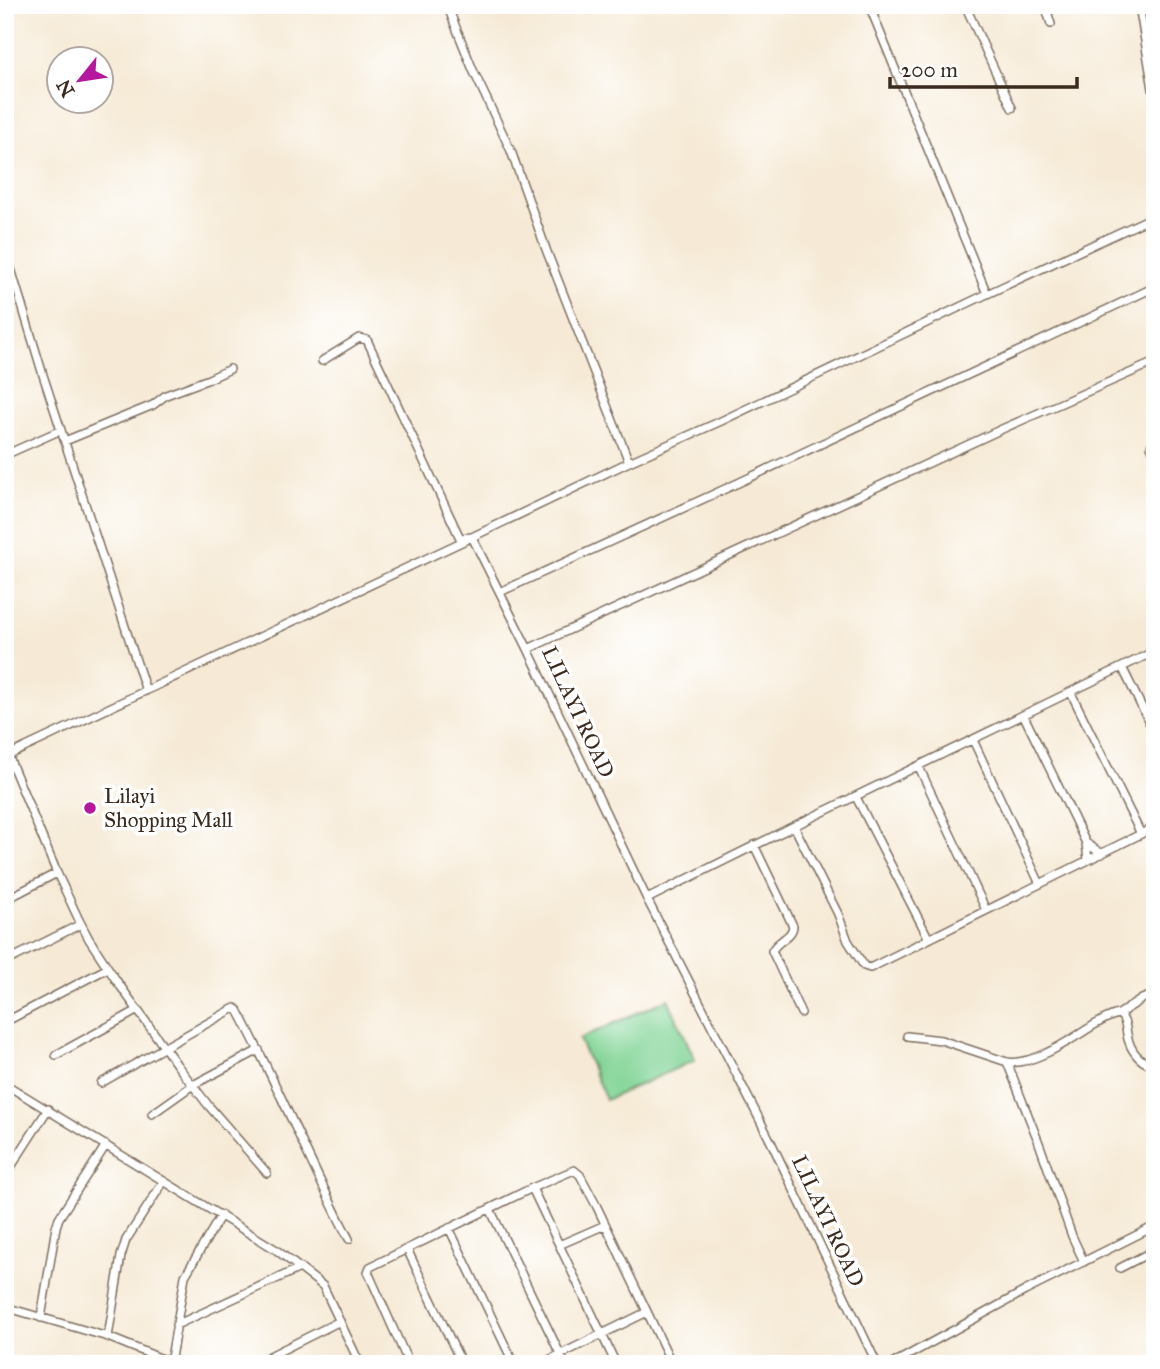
<svg xmlns="http://www.w3.org/2000/svg" width="1160" height="1369" font-family="'IM FELL Great Primer',serif">
<style>
.green{fill:#81d495;stroke:#5e7f5a;stroke-width:2}
.lines{fill:none;stroke-linecap:round;stroke-linejoin:round}
.minor-casing{stroke:#7c6d5e;stroke-width:10}
.minor{stroke:#fff;stroke-width:7}
.poi-dot{fill:#b5179e;stroke:#fff;stroke-width:2.5}
.labels{text-anchor:middle;stroke-width:7;stroke-linejoin:round;paint-order:stroke}
.street-label{font-size:21px;fill:#3b2a1e;stroke:#fff}
.poi-label{font-size:21px;fill:#3b2a1e;stroke:#fff;text-anchor:start}
</style>
<rect width="100%" height="100%" fill="#fff"/>
<filter id="ink" filterUnits="userSpaceOnUse"><feTurbulence type="fractalNoise" baseFrequency=".0143" numOctaves="2"/><feDisplacementMap in="SourceGraphic" scale="14" xChannelSelector="R" yChannelSelector="G"/><feConvolveMatrix kernelMatrix="1 2 1 2 8 2 1 2 1" color-interpolation-filters="sRGB"/></filter>
<filter id="wash" filterUnits="userSpaceOnUse"><feTurbulence type="fractalNoise" baseFrequency=".00686" numOctaves="4" result="noise"/><feDisplacementMap in="SourceGraphic" scale="28" xChannelSelector="R" yChannelSelector="G"/><feGaussianBlur stdDeviation="1.57" result="paint"/><feColorMatrix in="noise" values="0 0 0 0 0 0 0 0 0 0 0 0 0 0 0 0 0 1.4 0 .05"/><feComposite in="paint" operator="in"/></filter>
<g filter="url(#wash)">
<rect width="100%" height="100%" fill="#f6ead6"/>
<path class="green" d="M668 999 695 1060 606 1100 579 1039Z"/>
</g>
<g filter="url(#ink)">
<g class="lines">
<defs>
<path id="minor" d="M447 5 473 70 511 151 547 252 629 462
M869 5 987 294
M965 5 1012 108
M1045 5 1051 24
M1139 5 1155 101
M5 249 43 375 146 691
M322 361 359 338 367 340 460 538 472 537 629 462 719 422 987 294 1155 216
M65 441 153 405 166 395 209 379 230 369
M1155 441 1151 446 1155 455
M5 455 61 430
M500 592 738 483 1155 287
M528 649 1002 429 1155 362
M1155 651 794 826 838 914 848 941 864 966 870 968 1155 827
M1122 667 1155 734
M1071 693 1141 834
M1024 716 1086 843
M973 740 1040 884
M5 748 57 873 79 920 89 939 116 980 177 1065 208 1105 267 1173
M5 757 472 537 528 649 647 899 771 1142 877 1364
M919 767 986 910
M856 797 929 939
M754 845 793 926C792 938 777 940 772 951L801 1013
M1088 860 1086 843 1102 854
M647 899 794 826
M5 900 57 873
M5 962 81 924
M1119 1014 1142 999 1155 994
M5 1022 108 968
M907 1036 941 1040 1007 1062C1034 1066 1071 1039 1094 1025 1102 1021 1110 1015 1119 1014 1128 1022 1125 1032 1129 1042 1133 1054 1143 1064 1155 1066
M56 1055 138 1010
M1007 1062 1039 1143 1072 1236 1084 1262
M101 1083 231 1010 235 1008 238 1010C278 1085 310 1164 349 1239
M5 1084 275 1249 323 1286 360 1364
M152 1114 193 1085 259 1050
M5 1176 48 1109
M532 1188 616 1364
M490 1209 565 1364
M449 1228 514 1364
M559 1245 605 1225
M407 1249 462 1364
M1120 1268 1155 1250
M5 1307 108 1337 167 1361 170 1364
M41 1318 56 1227 59 1218 106 1145
M176 1325 300 1268
M108 1337 121 1256 126 1240 164 1181
M170 1364 185 1276 221 1215
M254 1364 340 1321
M409 1364 368 1272 370 1267 532 1188 574 1170 580 1175 597 1207 672 1364
M541 1364 647 1312
M892 1364 1025 1291 1155 1226"/>
</defs>
<use href="#minor" class="minor-casing"/>
<use href="#minor" class="minor"/>
</g>
</g>
<circle class="poi-dot" cx="90" cy="808" r="7"/>
<g class="labels">
<g class="street-label">
<text transform="translate(578 712) rotate(65)" y="7">LILAYI ROAD</text>
<text transform="translate(828 1221) rotate(65)" y="7">LILAYI ROAD</text>
</g>
<g class="poi-label">
<text x="104" y="803">Lilayi<tspan x="104" dy="24">Shopping Mall</tspan></text>
</g>
</g>
<rect width="1160" height="1369" fill="none" stroke="#fff" stroke-width="28"/>
<g transform="translate(80 80) rotate(240)"><circle r="33" fill="#ffffff" stroke="#b1aaa5" stroke-width="2"/>
<path d="M0-5L12 26L0 18L-12 26Z" fill="#b5179e"/>
<text y="-10" font-size="19" font-weight="bold" text-anchor="middle" fill="#3b2a1e">N</text>
</g>
<path d="M890 77v10h187v-10" fill="none" stroke="#3b2a1e" stroke-width="3.5"/>
<text x="901" y="77" font-size="21" fill="#3b2a1e" stroke="#ffffff" stroke-width="5" paint-order="stroke">200 m</text>
</svg>
